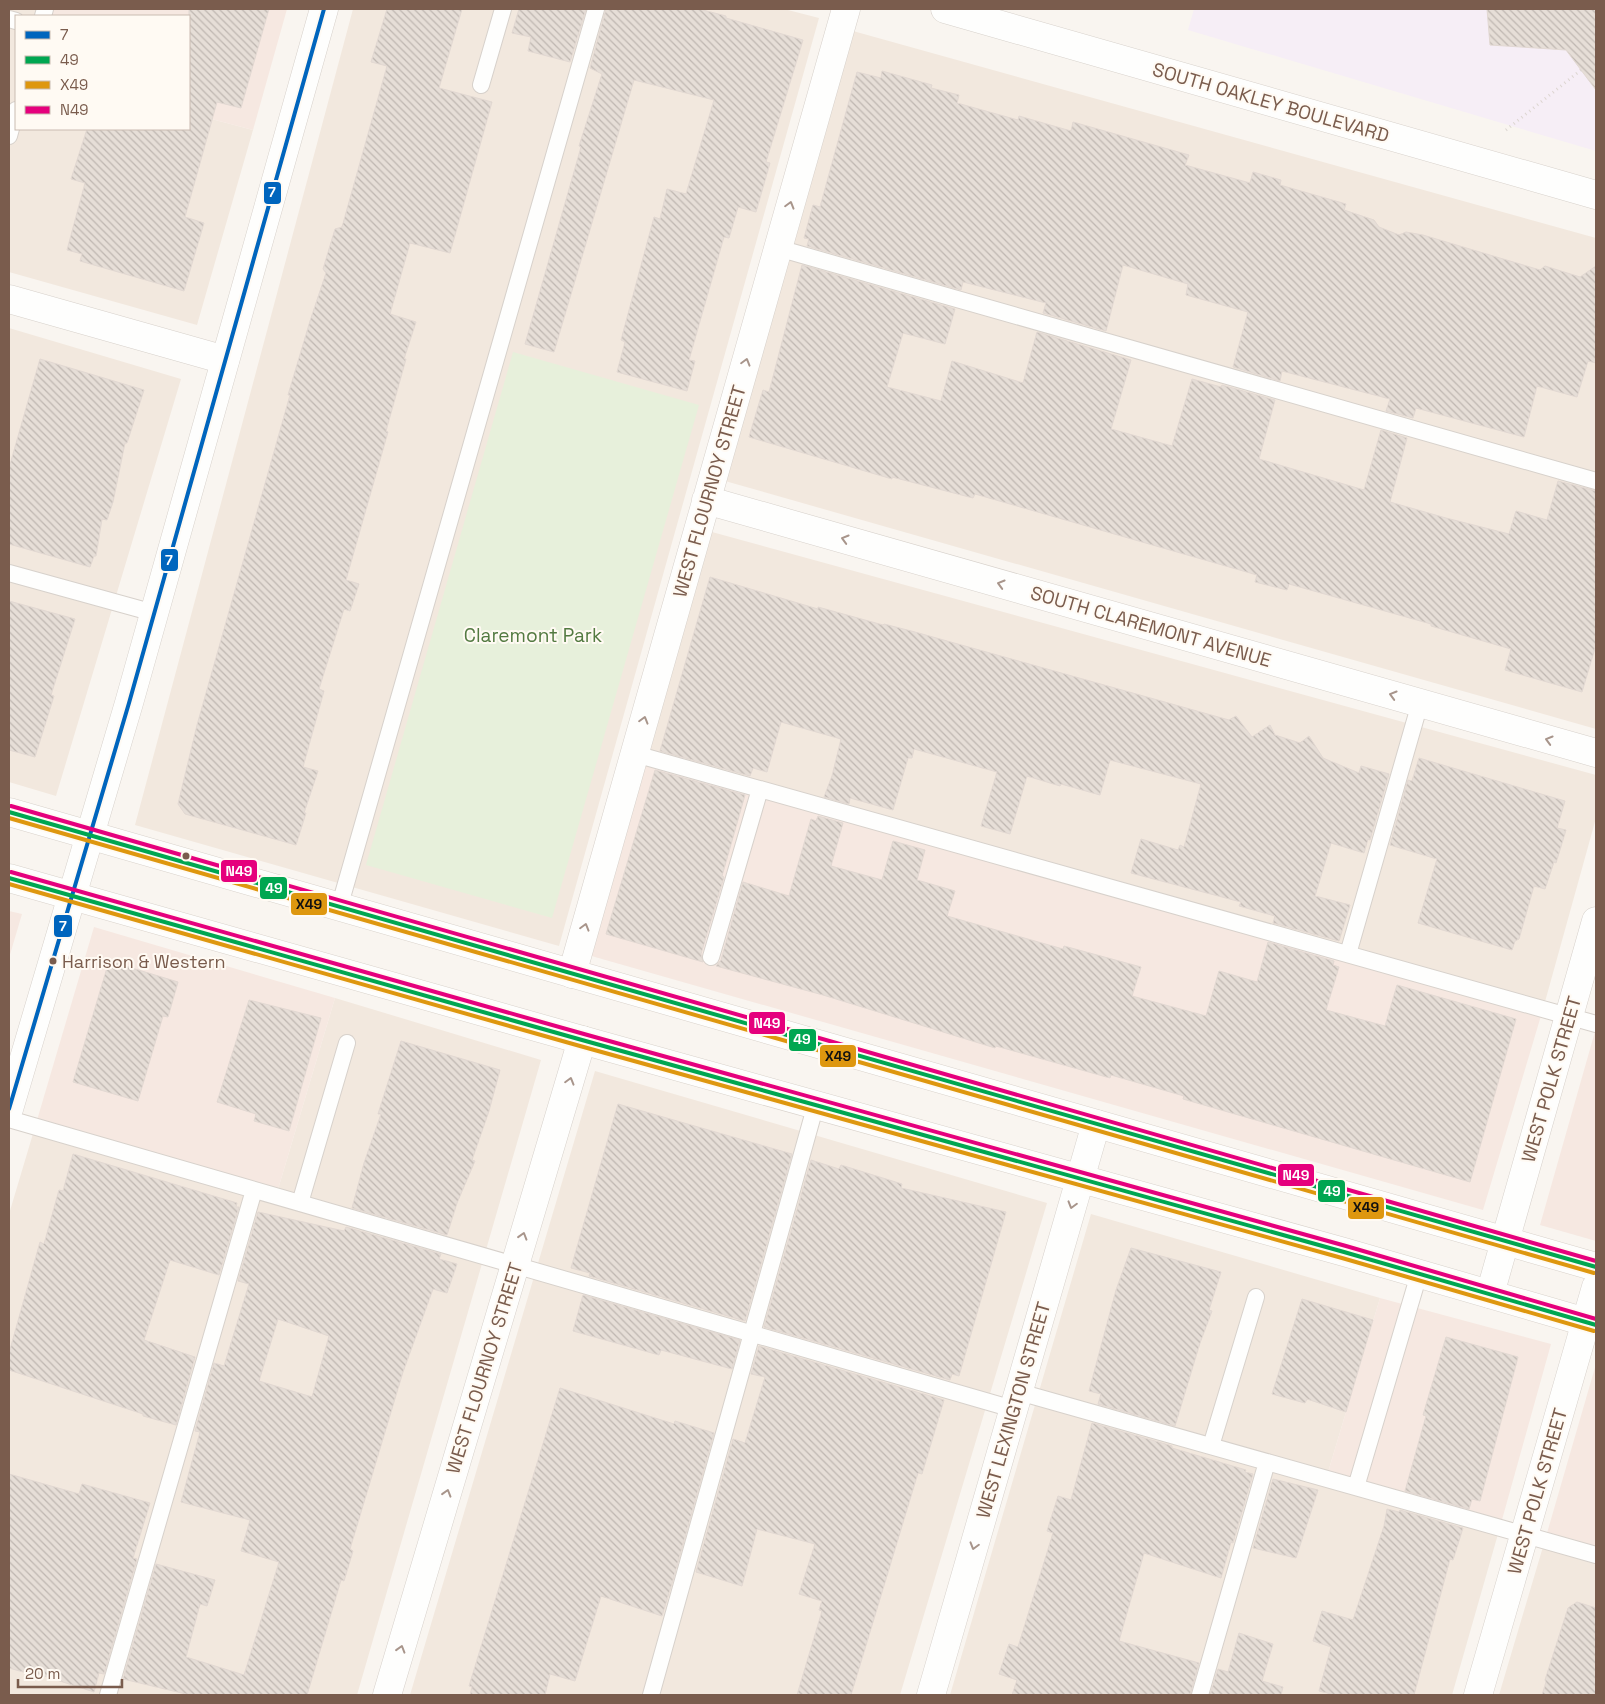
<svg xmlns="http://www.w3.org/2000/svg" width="1605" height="1704" font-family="'Space Grotesk',sans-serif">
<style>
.residential{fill:#f2e8de}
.commercial{fill:#f6e8e1}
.education{fill:#f6eef6}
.green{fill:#e7f0db}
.building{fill:url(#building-back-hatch);stroke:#e2d8d2;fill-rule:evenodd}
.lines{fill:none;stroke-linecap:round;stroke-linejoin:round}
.service-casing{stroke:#d7d1cb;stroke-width:18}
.minor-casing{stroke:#d7d1cb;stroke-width:29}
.tertiary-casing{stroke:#d7d1cb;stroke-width:29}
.secondary-casing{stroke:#d9d2cb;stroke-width:29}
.path{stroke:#dcd5d0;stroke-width:3;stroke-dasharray:1 4;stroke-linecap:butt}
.service{stroke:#fefefd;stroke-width:16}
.minor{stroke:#fefefd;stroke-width:28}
.tertiary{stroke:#fefefd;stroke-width:28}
.secondary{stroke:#fefefd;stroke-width:28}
.bus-1-casing{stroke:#fffaf3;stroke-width:8}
.bus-2-casing{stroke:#fffaf3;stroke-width:8}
.bus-3-casing{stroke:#fffaf3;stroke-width:8}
.bus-4-casing{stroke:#fffaf3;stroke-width:8}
.bus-1{stroke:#0065bd;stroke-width:4}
.bus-2{stroke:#00a651;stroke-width:4}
.bus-3{stroke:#de970f;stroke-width:4}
.bus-4{stroke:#e5007d;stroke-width:4}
.oneway{stroke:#a8958b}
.bus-dot{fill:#7a5c4d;stroke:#fffaf3;stroke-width:2}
.labels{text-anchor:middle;stroke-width:4;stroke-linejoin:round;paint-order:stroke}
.bus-label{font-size:18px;fill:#7a5c4d;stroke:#fffaf3;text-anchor:start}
.street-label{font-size:19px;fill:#7a5c4d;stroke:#fffaf3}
.park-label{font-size:19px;fill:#537a41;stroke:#fffaf3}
.line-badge{stroke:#fffaf3;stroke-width:2}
.badge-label{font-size:14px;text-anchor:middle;font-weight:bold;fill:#fff}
.pale-badge-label{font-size:14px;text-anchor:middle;font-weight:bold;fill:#111}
</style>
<defs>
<pattern id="building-back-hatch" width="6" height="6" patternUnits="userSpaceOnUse" patternTransform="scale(1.25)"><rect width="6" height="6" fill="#e6ded7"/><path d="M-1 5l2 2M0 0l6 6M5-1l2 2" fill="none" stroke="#bfb7b1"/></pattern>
</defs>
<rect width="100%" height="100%" fill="#f9f5f0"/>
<path class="residential" d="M9 9H45L43 16H16V129H189V113L253 130 197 325 9 272Z
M353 9H784L819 18 559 946 135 825Z
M853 31 1596 238V729L725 481Z
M9 328 181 379 56 796 9 782Z
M712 532 1596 775V818L1543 1009 647 757Z
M335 998 541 1060 357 1695H9V1214L35 1127 276 1196Z
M595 1071 1047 1203 900 1695H410Z
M1091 1214 1380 1298 1326 1479 1500 1527 1452 1695H950Z
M1545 1540 1596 1555V1695H1499Z"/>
<path class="commercial" d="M45 9H287L253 130 189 113V16H43Z
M647 757 1543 1009 1483 1210 588 955Z
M9 911 22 914 9 958Z
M94 927 335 998 276 1196 35 1127Z
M1596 1028V1241L1540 1225Z
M1380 1298 1551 1344 1500 1527 1326 1479Z
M1596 1364V1555L1545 1540Z"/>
<path class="education" d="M1194 9H1596V151L1188 30Z"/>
<path class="green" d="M513 352 699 405 552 918 366 865Z"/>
<path class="building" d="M189 9H269L241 108 217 102 185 217 204 223 184 291 80 261 82 254 67 250 85 183 71 179 87 129H189Z
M387 9H462L439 88 492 102 450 253 410 243 390 314 416 322 404 359H406L386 431 388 432 346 580 359 584 350 611 344 609 319 689 324 691 303 767 318 771 304 813H306L296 845 185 814 178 804 197 725 290 395H288L310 321 326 273 323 269 335 229 342 227 387 66 371 62Z
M519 9H586L570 62 528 51 531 37 512 33Z
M606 9H699L726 16V18L803 40 766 162 770 163 756 212 738 207 729 238 724 237 689 360 695 361 687 391 617 372 625 342 621 340 654 217 660 219 667 189 686 194 714 100 634 80 554 352 525 344 581 147 579 146 602 74 590 68Z
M1487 9H1596V90L1566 50 1490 45Z
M882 71 932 85 931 88 959 95 957 103 1018 120 1019 116 1071 131 1073 122 1189 155 1185 165 1250 183 1253 172 1281 180 1280 185 1346 204 1344 210 1374 220 1379 227 1399 235 1406 232 1423 235 1540 270 1545 266 1580 277 1596 266V363L1588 361 1577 397 1537 386 1524 437 1416 408 1413 418 1386 411 1390 399 1282 371 1280 381 1233 367 1248 312 1186 295 1188 284 1123 265 1106 331 1043 313 1046 303 963 282 961 290 807 246 809 239 804 238 813 205 820 207 857 72 881 78Z
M802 265 955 309 945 344 903 333 887 387 941 401 952 361 1023 383 1037 332 1131 360 1111 429 1172 446 1192 379 1221 387 1222 385 1275 400 1259 459 1364 490 1381 430 1407 438 1390 502 1446 518 1509 534 1516 511 1547 520 1558 481 1596 491V645L1582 692 1505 670 1511 649 1431 626V624L1289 584 1287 590 1255 582 1257 575 975 494 973 498 892 477V479L749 437 763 390 769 392Z
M40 359 144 390 127 443H125L113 502 107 520 102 519 96 556H94L90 567 9 544V468Z
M710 577 818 609V607L883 625 884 624 915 632 1229 720 1236 716 1252 737 1270 725 1275 735 1300 743 1309 736 1323 758 1359 773 1361 766 1389 774 1370 840 1368 839 1364 853 1331 843 1315 896 1350 905 1339 941 1273 923 1275 916 1239 906 1241 902 1131 873 1141 839 1178 850 1180 845 1184 847 1201 784 1110 760 1100 795 1061 784 1060 786 1027 776 1010 834 981 826 997 772 914 749 912 758H908L893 810 850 798 849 804 824 797 832 776 841 739 781 722 767 772 753 768 750 776 660 751Z
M9 601 75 619 51 695 54 696 35 757 9 750Z
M1419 758 1565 801 1557 828 1566 830 1556 863 1554 862 1545 889 1534 886 1519 939 1515 941 1512 950 1418 923 1437 859 1390 845 1408 780 1412 781Z
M655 770 745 795 722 876 724 877 701 954 703 962 606 934Z
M818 816 843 823 831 866 882 880 893 841 925 850 917 880 955 891 947 916 1063 949 1064 946 1141 967 1132 996 1206 1016 1219 971 1257 982 1268 942 1334 961 1333 965 1339 967 1326 1010 1385 1026 1397 985 1516 1019 1470 1182 1183 1099 1184 1096 1111 1075 1110 1078 996 1046 995 1048 823 995 716 966 721 960 743 882 789 896 811 819 816 821Z
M109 961 178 982 168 1017 163 1016 138 1101 73 1082Z
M249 1000 321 1018 289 1131 254 1121 256 1114 217 1102Z
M401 1041 500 1070 489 1111 472 1160 475 1161 457 1203 447 1235 352 1208 364 1163 381 1114H378Z
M618 1104 792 1154 745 1321 589 1276 590 1273 571 1268Z
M73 1154 237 1203 236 1207H239L219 1275 170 1260 144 1340 195 1357 176 1425 143 1416V1414L9 1370V1353L40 1242 44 1244 59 1190 63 1191Z
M811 1160 839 1169 841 1165 902 1184 901 1188 1006 1212 959 1376 952 1374 950 1380 764 1327Z
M258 1212 344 1231 346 1227 441 1254 439 1259 457 1264 447 1293 433 1289 403 1372 350 1549 353 1551 344 1581 341 1580 307 1695H190L123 1679 156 1564 215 1580 207 1606 200 1604 186 1657 244 1675 279 1562 241 1551 250 1520 181 1502 200 1432 195 1431 214 1363 224 1366 249 1284 238 1281ZM278 1319 329 1336 312 1397 259 1381Z
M1131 1248 1221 1272 1209 1310 1212 1311 1200 1343 1175 1426 1098 1404 1101 1394 1089 1391 1116 1290Z
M583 1295 740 1340 732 1369 661 1350 659 1355 573 1331Z
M1302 1299 1373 1320 1346 1412 1307 1399 1305 1403 1272 1394Z
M1446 1337 1518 1357 1480 1501 1472 1499 1469 1509 1405 1491 1426 1416 1423 1415Z
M759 1346 944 1400 922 1474 918 1473 851 1695H797L822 1611 819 1610 822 1601 799 1594 815 1544 757 1529 742 1586 696 1572 733 1439 745 1443 765 1377 751 1374Z
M560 1388 674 1424 675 1421 714 1433 673 1580 662 1616 601 1596 575 1681 550 1674 545 1695H470L472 1687 469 1686Z
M1092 1423 1169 1445 1172 1446V1448L1246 1470 1245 1472 1253 1474 1233 1543 1231 1542 1221 1578 1144 1553 1119 1641 1199 1663 1190 1695H1012L1017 1680 999 1674 1009 1644 1018 1647 1053 1533 1047 1531 1058 1496 1071 1500Z
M9 1474 79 1494 82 1484 150 1503 133 1558 137 1559 104 1674 99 1673 94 1692 35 1673 34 1675 9 1668Z
M1273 1479 1318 1490 1296 1558 1253 1548Z
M1387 1509 1399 1512 1400 1510 1463 1528 1453 1560 1450 1559 1414 1695H1335L1319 1691 1331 1647 1313 1641 1322 1611 1353 1620 1384 1526Z
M1577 1602 1596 1608V1695H1542L1546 1682 1545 1680 1568 1608Z
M1239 1633 1273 1644 1262 1681 1283 1687 1281 1695H1210L1218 1669 1228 1672Z"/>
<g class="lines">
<defs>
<path id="service" d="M43 16 45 9
M9 19 16 21
M481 85 503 9
M9 136 16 110
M778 248 1596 481
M9 573 154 613
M635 754 1596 1024
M339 908 596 9
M1348 954 1420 703
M711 957 760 789
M9 1119 1013 1409
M300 1203 347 1043
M1019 1392 1596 1555
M1211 1446 1256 1297
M1356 1487 1419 1274
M108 1695 254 1190
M651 1695 816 1104
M1200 1695 1267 1462"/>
<path id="minor" d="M945 9 1596 195
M9 299 225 360
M706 500 1596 753
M572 974 846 9
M1490 1294 1596 921
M387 1695 582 1040
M931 1695 1096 1124
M1478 1695 1596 1287"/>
<path id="tertiary" d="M9 1109 129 703 324 9"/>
<path id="secondary" d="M9 812 1596 1267
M9 878 582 1040 1344 1252 1596 1325"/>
</defs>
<use href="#service" class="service-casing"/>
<use href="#minor" class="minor-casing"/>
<use href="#tertiary" class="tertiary-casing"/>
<use href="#secondary" class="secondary-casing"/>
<path class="path" d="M1506 130 1581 70"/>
<use href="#service" class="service"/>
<use href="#minor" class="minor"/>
<use href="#tertiary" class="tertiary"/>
<use href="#secondary" class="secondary"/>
<defs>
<path id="bus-1" d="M9 1109 129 703 324 9"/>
<path id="bus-2" d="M9 812 1596 1267
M9 878 582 1040 1344 1252 1596 1325"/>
<path id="bus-3" d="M9 818 1594 1273
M9 884 580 1046 1342 1258 1594 1331"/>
<path id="bus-4" d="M11 806 1596 1261
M11 872 584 1034 1346 1246 1596 1319"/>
</defs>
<use href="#bus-1" class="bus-1-casing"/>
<use href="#bus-2" class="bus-2-casing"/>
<use href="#bus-3" class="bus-3-casing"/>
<use href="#bus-4" class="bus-4-casing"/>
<use href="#bus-1" class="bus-1"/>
<use href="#bus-2" class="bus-2"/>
<use href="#bus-3" class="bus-3"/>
<use href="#bus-4" class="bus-4"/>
</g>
<defs><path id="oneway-chevron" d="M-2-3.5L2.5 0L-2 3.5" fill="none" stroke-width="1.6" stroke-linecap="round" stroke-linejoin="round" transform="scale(1.25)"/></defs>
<g class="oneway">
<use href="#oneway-chevron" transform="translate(790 205) rotate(-74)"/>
<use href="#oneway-chevron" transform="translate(746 362) rotate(-74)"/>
<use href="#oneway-chevron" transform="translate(845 539) rotate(-164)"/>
<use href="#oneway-chevron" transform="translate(1001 584) rotate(-164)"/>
<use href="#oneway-chevron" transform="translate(1393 695) rotate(-164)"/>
<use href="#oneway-chevron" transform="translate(644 720) rotate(-74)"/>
<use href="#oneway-chevron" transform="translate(1549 740) rotate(-164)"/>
<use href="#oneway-chevron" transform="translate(585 927) rotate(-74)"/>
<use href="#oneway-chevron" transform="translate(570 1081) rotate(-74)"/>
<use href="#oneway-chevron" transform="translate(1072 1205) rotate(106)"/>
<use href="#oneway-chevron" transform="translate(523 1236) rotate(-73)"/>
<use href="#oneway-chevron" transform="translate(447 1493) rotate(-73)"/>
<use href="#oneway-chevron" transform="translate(974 1546) rotate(106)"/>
<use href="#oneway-chevron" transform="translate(401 1649) rotate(-73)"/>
</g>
<g class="bus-dot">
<circle cx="186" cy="856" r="4.5"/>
<circle cx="53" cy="961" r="4.5"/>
</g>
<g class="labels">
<g class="bus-label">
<text x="62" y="968">Harrison &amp; Western</text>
</g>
<g class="street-label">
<text transform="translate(1271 102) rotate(16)" y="7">SOUTH OAKLEY BOULEVARD</text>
<text transform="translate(709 491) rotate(-74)" y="7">WEST FLOURNOY STREET</text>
<text transform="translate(1151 626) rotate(16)" y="7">SOUTH CLAREMONT AVENUE</text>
<text transform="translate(1551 1079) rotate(-74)" y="7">WEST POLK STREET</text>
<text transform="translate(484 1368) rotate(-73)" y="7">WEST FLOURNOY STREET</text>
<text transform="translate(1013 1410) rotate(-74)" y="7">WEST LEXINGTON STREET</text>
<text transform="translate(1537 1491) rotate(-74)" y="7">WEST POLK STREET</text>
</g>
<g class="park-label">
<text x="533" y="642">Claremont Park</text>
</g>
</g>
<g class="line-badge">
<rect x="263" y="181" width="19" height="24" rx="5" fill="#0065bd"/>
<rect x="160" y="548" width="19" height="24" rx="5" fill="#0065bd"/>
<rect x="220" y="859" width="38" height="24" rx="5" fill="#e5007d"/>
<rect x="259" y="876" width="29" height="24" rx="5" fill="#00a651"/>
<rect x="290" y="892" width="38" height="24" rx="5" fill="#de970f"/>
<rect x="53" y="914" width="20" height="24" rx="5" fill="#0065bd"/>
<rect x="748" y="1011" width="38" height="24" rx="5" fill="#e5007d"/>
<rect x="788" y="1028" width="29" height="24" rx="5" fill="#00a651"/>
<rect x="819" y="1044" width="38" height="24" rx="5" fill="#de970f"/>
<rect x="1277" y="1163" width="38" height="24" rx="5" fill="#e5007d"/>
<rect x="1317" y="1179" width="29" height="24" rx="5" fill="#00a651"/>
<rect x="1347" y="1196" width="38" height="24" rx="5" fill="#de970f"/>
</g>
<g class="badge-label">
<text x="272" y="197">7</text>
<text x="169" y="565">7</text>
<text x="239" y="876">N49</text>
<text x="274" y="893">49</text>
<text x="63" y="931">7</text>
<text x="767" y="1028">N49</text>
<text x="802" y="1044">49</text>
<text x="1296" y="1180">N49</text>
<text x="1332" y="1196">49</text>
</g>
<g class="pale-badge-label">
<text x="309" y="909">X49</text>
<text x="838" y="1061">X49</text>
<text x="1366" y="1212">X49</text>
</g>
<rect width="1605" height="1704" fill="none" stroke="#7a5c4d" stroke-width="20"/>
<rect x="15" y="15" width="175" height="115" fill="#fffaf3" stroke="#cabbb1"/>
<rect x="25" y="31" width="25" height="8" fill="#0065bd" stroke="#cabbb1"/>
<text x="60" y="40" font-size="15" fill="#7a5c4d">7</text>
<rect x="25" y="56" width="25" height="8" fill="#00a651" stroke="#cabbb1"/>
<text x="60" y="65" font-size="15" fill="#7a5c4d">49</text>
<rect x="25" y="81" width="25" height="8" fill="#de970f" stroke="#cabbb1"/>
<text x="60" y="90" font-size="15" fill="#7a5c4d">X49</text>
<rect x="25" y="106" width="25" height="8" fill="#e5007d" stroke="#cabbb1"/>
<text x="60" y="115" font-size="15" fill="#7a5c4d">N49</text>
<path d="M18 1679v8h104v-8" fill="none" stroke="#7a5c4d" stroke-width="2.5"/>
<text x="25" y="1679" font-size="15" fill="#7a5c4d" stroke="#fffaf3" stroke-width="4" paint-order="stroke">20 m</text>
</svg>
